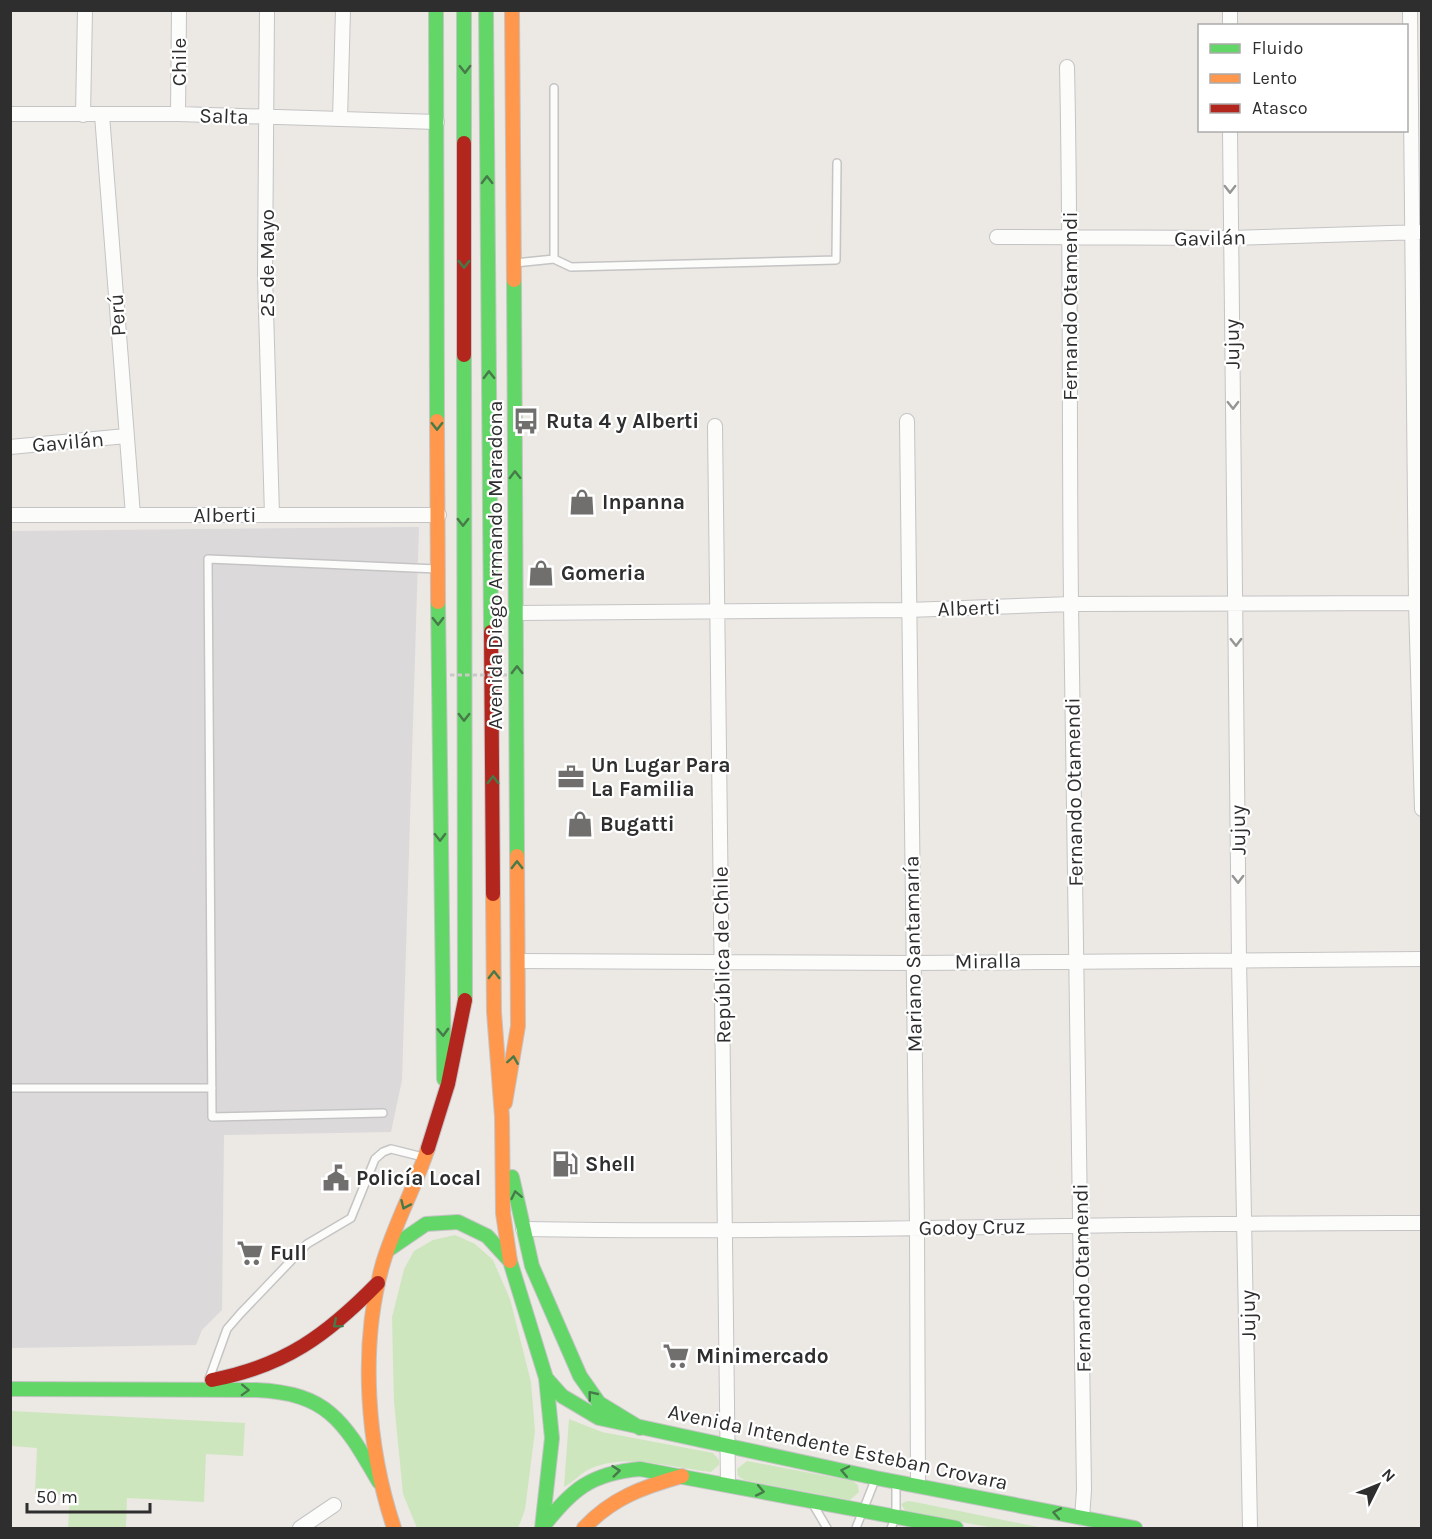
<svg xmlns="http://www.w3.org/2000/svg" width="1432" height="1539" font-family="Karla,sans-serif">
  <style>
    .industrial { fill: #dcd9db }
    .green { fill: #cee6be }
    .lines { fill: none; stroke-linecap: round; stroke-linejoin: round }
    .lane-casing { stroke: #c5c4c5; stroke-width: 10 }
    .street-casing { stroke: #c5c4c5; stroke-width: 16 }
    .fast-casing { stroke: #c5c4c5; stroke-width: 16 }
    .slow-casing { stroke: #c5c4c5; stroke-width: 16 }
    .jam-casing { stroke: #c5c4c5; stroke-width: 16 }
    .lane { stroke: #fcfcfb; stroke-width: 7 }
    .street { stroke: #fcfcfb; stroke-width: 14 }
    .fast { stroke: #63d668; stroke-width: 14 }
    .slow { stroke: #ff974d; stroke-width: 14 }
    .jam { stroke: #b3261e; stroke-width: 14 }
    .path-bridge { stroke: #c9c9c8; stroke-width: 3; stroke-dasharray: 4.5 3; stroke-linecap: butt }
    .oneway { stroke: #467a48 }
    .oneway2 { stroke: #959594 }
    .labels { text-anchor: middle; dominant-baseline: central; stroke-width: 4.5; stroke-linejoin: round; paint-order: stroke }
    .street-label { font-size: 21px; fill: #2e2e2e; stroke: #fff }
    .poi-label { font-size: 21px; font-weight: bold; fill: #2e2e2e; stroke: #fff; text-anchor: start }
  </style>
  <rect width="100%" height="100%" fill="#ece8e4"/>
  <path class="industrial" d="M419,527L402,1080L391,1132L224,1135L222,1310L202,1330L196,1345L11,1348L10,531Z"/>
  <path class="green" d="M455,1235L475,1244L493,1260L510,1299L531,1382L535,1431L525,1510L518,1528H417L403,1494L394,1402L392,1317L404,1269L414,1251L433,1240Z
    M11,1411L245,1423L243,1456L206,1454L204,1502L127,1498L126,1528H68L70,1495L35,1493L37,1448L11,1446Z
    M569,1419L602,1432L713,1453L719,1460V1465L711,1472C673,1468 621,1451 586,1471C578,1476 572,1483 564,1487Z
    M747,1461L853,1481L858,1485L859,1492L850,1500L744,1480L738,1476L737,1469Z
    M907,1501L915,1502L1043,1528H994L906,1512L901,1504Z"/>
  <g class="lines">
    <g class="lane-casing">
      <path id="lane" d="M554,88V259
        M515,263L554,259L571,267L836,260L837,163
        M10,1088H212
        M383,1113L212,1117L208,559L437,569
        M209,1379L227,1329L240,1314L307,1244L351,1218L375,1159L383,1152L391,1149L423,1157
        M814,1506L827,1528
        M856,1528L875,1480
        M891,1528L896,1517V1484"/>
    </g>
    <g class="street-casing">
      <path id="street" d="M267,10L265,276L272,515
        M1230,10V26
        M1410,10L1416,603L1422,809
        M1067,67C1071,246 1069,424 1071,603C1073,899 1082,1194 1084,1490L1082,1518
        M10,114H178L437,122
        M178,114L179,10
        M83,115L85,10
        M102,115L133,515
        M340,119L343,10
        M1230,130L1239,960L1250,1528
        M997,237L1230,238L1422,232
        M907,421L917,1228L918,1486
        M715,426L728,1485
        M10,447L126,436
        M10,515H439
        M517,613L908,610L1071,604L1422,603
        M518,961L913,963L1422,959
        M523,1229C822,1234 1122,1222 1422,1223
        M300,1528L334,1505"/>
    </g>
    <g class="fast-casing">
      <path id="fast" d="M436,10L437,421
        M464,10V143
        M486,10L491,632
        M514,280L517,856
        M464,355L465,1000
        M438,602L444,1079
        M512,1177L532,1266L580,1376L599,1403L640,1428
        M388,1250L426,1224L458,1222L487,1236L510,1261L546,1378L552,1438L542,1528
        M546,1378L562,1396L599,1418L876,1478L1135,1528
        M10,1389L256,1390C330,1393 345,1424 379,1482
        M542,1528C571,1490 591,1473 640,1469L956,1528"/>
    </g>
    <g class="slow-casing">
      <path id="slow" d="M512,10L514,280
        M437,421L438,602
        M493,894L494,1012L502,1117L503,1213L510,1261
        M505,1103L518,1026L517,856
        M394,1528C367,1447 359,1346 383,1263C395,1223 415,1187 428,1148
        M584,1528C612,1498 643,1487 682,1476"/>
    </g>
    <g class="jam-casing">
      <path id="jam" d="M464,143V355
        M491,632L493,894
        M428,1148L448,1084L465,1000
        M212,1380C285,1366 327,1335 378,1283"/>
    </g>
    <use href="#lane" class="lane"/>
    <use href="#street" class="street"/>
    <use href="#fast" class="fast"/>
    <use href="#slow" class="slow"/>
    <use href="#jam" class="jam"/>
    <path class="path-bridge" d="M450,675H507"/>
  </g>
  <defs><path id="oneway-chevron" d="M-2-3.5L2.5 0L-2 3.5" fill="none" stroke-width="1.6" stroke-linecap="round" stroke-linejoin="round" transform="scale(1.5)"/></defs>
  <g class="oneway">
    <use href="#oneway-chevron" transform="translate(465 69) rotate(89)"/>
    <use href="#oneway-chevron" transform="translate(487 180) rotate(-91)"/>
    <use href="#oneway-chevron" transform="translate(464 264) rotate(90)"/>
    <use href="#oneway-chevron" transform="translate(489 375) rotate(-91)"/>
    <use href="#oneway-chevron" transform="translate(437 426) rotate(90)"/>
    <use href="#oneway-chevron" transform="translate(515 475) rotate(-91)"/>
    <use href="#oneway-chevron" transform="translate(463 522) rotate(90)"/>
    <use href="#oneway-chevron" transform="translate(438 621) rotate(89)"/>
    <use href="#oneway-chevron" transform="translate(517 670) rotate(-90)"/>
    <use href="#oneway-chevron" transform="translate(464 717) rotate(90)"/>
    <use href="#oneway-chevron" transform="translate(493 780) rotate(-90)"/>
    <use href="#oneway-chevron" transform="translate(440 837) rotate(89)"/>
    <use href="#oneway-chevron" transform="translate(517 865) rotate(-90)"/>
    <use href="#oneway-chevron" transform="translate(494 975) rotate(-90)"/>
    <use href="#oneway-chevron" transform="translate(443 1032) rotate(88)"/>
    <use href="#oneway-chevron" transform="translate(513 1060) rotate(-81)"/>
    <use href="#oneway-chevron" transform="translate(516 1195) rotate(-102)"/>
    <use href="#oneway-chevron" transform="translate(405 1205) rotate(114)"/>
    <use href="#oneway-chevron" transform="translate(337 1324) rotate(140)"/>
    <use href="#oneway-chevron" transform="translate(245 1390) rotate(2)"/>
    <use href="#oneway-chevron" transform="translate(592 1395) rotate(-129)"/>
    <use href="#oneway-chevron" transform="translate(616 1471) rotate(-6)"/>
    <use href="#oneway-chevron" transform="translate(845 1471) rotate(-168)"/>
    <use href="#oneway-chevron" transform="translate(760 1491) rotate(11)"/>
    <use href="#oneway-chevron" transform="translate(1057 1513) rotate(-169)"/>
  </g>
  <g class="oneway2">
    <use href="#oneway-chevron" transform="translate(1230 189) rotate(90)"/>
    <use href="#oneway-chevron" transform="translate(1233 405) rotate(89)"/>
    <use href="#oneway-chevron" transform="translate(1236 642) rotate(89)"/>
    <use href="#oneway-chevron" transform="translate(1238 879) rotate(89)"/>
  </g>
  <defs>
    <g id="bus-bare" transform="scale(2.07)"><path d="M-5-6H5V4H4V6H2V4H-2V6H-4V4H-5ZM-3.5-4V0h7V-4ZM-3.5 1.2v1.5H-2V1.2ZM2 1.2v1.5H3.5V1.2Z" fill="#706f6e" stroke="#fff" stroke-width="2.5" paint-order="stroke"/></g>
    <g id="shop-bare" transform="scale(2.07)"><path d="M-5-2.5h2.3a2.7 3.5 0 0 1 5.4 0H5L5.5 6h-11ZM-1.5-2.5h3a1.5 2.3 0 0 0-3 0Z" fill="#706f6e" stroke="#fff" stroke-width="2.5" paint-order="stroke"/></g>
    <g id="office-bare" transform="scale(2.07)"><path d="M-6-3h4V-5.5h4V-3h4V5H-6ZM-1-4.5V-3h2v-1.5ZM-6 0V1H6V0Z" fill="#706f6e" stroke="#fff" stroke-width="2.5" paint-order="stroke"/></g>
    <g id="fuel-bare" transform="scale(2.07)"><path d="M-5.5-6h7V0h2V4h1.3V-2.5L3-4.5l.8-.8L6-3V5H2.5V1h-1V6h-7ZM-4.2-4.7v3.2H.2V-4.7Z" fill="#706f6e" stroke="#fff" stroke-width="2.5" paint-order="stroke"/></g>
    <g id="civic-bare" transform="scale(2.07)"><path d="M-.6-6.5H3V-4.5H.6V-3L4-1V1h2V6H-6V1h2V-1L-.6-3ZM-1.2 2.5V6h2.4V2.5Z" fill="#706f6e" stroke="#fff" stroke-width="2.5" paint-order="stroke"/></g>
    <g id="supermarket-bare" transform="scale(2.07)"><path d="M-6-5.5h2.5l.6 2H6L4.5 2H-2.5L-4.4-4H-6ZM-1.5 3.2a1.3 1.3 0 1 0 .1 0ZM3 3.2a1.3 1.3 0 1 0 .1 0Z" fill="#706f6e" stroke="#fff" stroke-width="2.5" paint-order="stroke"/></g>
  </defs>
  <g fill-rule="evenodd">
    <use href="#bus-bare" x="526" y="421"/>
    <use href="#shop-bare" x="582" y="502"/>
    <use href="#shop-bare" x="541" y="573"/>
    <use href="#office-bare" x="571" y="777"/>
    <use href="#shop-bare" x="580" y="824"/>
    <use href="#fuel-bare" x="565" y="1164"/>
    <use href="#civic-bare" x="336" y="1178"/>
    <use href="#supermarket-bare" x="250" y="1253"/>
    <use href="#supermarket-bare" x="676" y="1356"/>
  </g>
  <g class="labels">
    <g class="street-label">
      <text transform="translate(179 62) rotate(-90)">Chile</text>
      <text transform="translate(224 116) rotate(2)">Salta</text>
      <text transform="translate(1210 238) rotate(-1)">Gavilán</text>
      <text transform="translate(267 263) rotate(-90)">25 de Mayo</text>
      <text transform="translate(1070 306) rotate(-90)">Fernando Otamendi</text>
      <text transform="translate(117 315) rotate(-94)">Perú</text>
      <text transform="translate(1232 344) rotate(-91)">Jujuy</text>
      <text transform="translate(68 442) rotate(-5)">Gavilán</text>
      <text x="225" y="515">Alberti</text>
      <text transform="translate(495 565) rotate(-90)">Avenida Diego Armando Maradona</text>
      <text transform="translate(969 608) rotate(-2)">Alberti</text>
      <text transform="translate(1074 792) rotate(-91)">Fernando Otamendi</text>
      <text transform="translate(1238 830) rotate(-91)">Jujuy</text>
      <text transform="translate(913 954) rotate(-91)">Mariano Santamaría</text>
      <text transform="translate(722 955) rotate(-91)">República de Chile</text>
      <text transform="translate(988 961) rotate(-1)">Miralla</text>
      <text transform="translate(972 1227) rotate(-1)">Godoy Cruz</text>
      <text transform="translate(1082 1278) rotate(-91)">Fernando Otamendi</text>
      <text transform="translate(1248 1315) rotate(-91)">Jujuy</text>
      <text transform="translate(838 1447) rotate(12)">Avenida Intendente Esteban Crovara</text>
    </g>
    <g class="poi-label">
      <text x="546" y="421">Ruta 4 y Alberti</text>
      <text x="602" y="502">Inpanna</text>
      <text x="561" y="573">Gomeria</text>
      <text x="591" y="765">Un Lugar Para<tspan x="591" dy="24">La Familia</tspan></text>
      <text x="600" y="824">Bugatti</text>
      <text x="585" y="1164">Shell</text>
      <text x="356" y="1178">Policía Local</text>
      <text x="270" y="1253">Full</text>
      <text x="696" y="1356">Minimercado</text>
    </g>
  </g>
  <rect width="1432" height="1539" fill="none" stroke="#2e2e2e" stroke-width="24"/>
  <rect x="1198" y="24" width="210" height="108" fill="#ffffff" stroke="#ababab" stroke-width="1.5"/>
  <rect x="1210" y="44" width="30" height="9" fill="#63d668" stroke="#ababab" stroke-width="1.5"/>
  <text x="1252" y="54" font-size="18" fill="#2e2e2e">Fluido</text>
  <rect x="1210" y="74" width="30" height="9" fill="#ff974d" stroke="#ababab" stroke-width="1.5"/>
  <text x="1252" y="84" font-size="18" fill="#2e2e2e">Lento</text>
  <rect x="1210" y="104" width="30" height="9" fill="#b3261e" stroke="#ababab" stroke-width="1.5"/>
  <text x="1252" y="114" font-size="18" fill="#2e2e2e">Atasco</text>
  <g transform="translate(1378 1485) rotate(47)" stroke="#ffffff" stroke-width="4.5" paint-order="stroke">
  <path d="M0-4.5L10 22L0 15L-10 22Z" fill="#2e2e2e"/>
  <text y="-9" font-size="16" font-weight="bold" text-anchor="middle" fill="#2e2e2e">N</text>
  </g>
  <path d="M27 1503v9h123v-9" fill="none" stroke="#2e2e2e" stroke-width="3"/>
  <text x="36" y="1503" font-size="18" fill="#2e2e2e" stroke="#ffffff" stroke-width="4.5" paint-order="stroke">50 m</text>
</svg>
